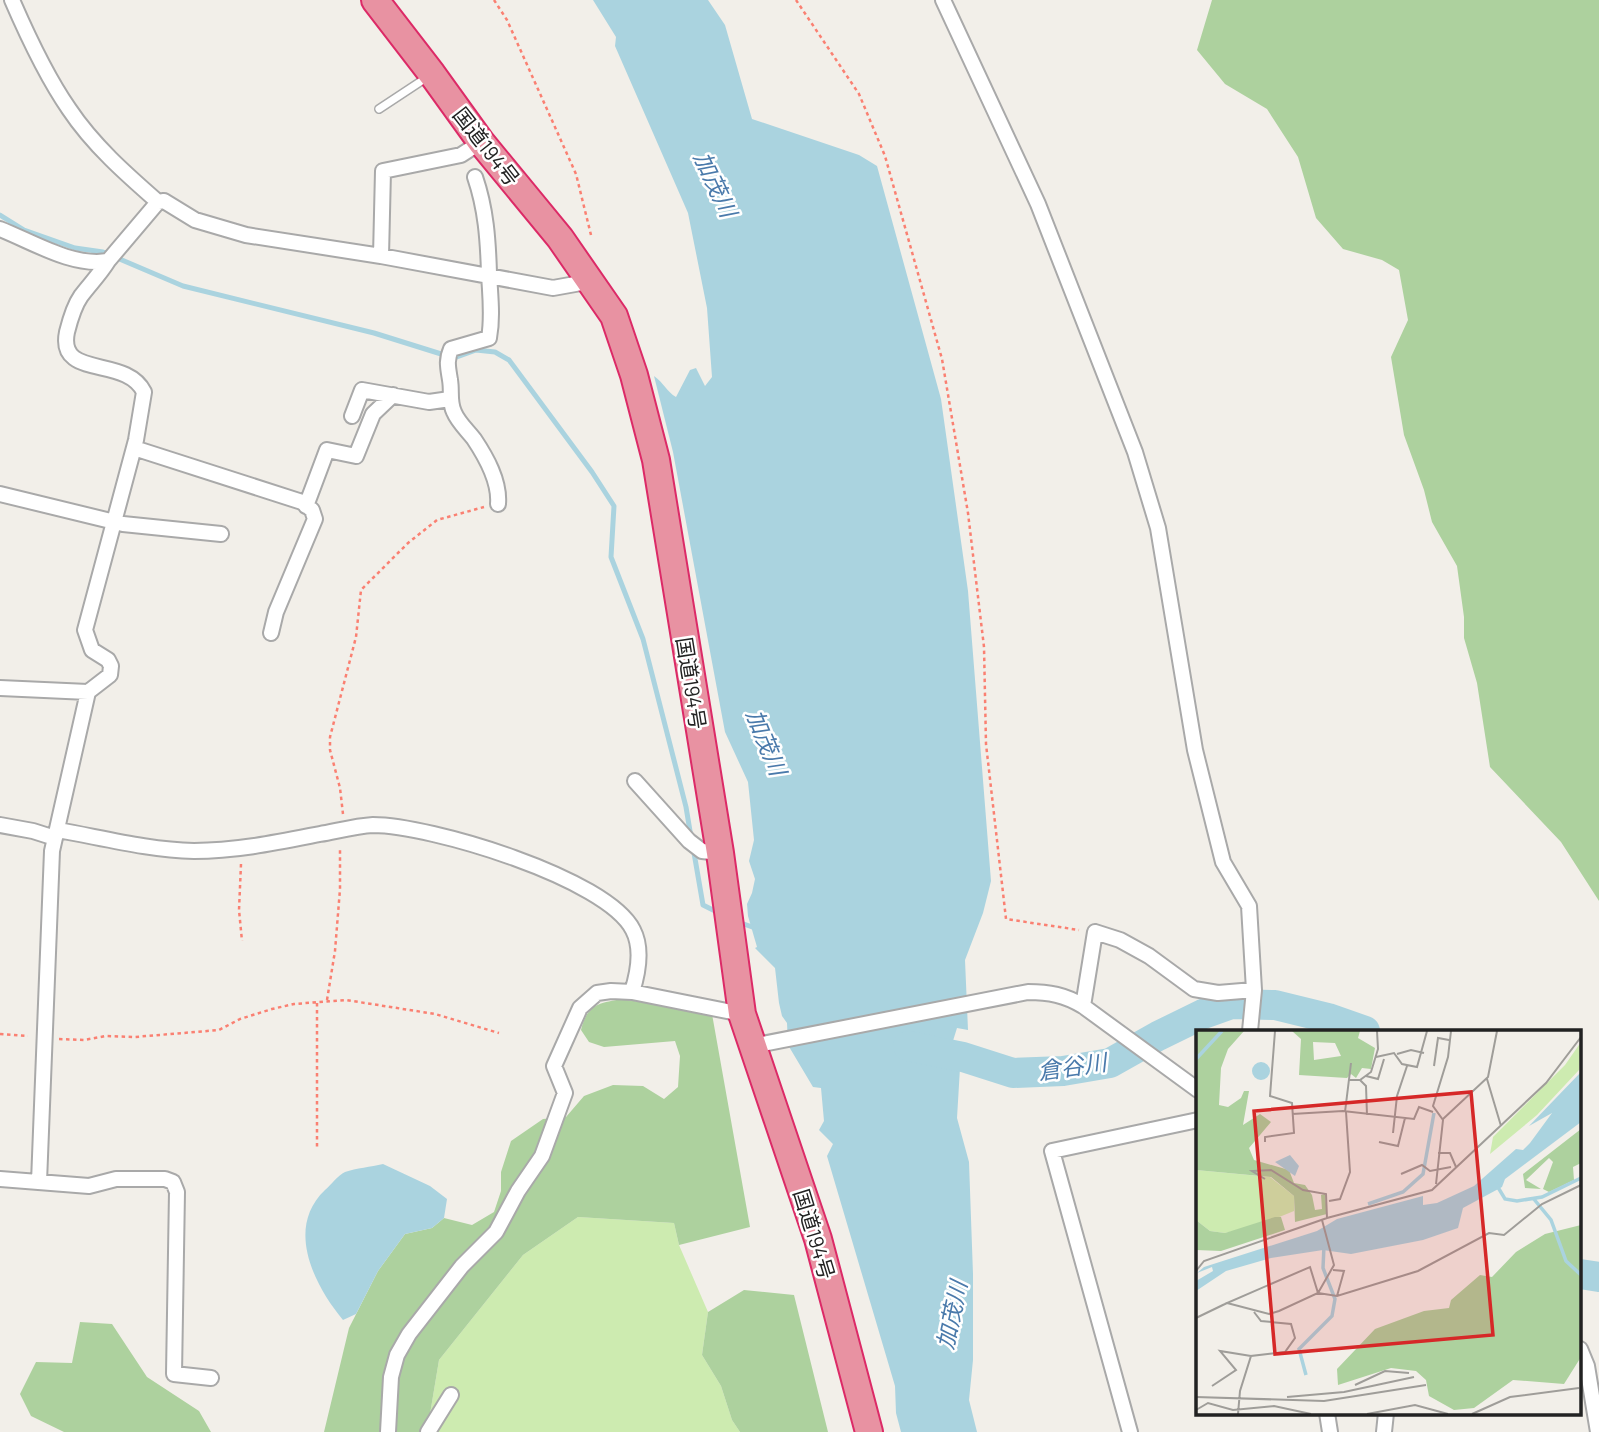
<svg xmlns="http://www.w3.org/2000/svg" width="1599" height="1432" font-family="Barlow,'Noto Sans JP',sans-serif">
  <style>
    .grass { fill: #cdebb0 }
    .forest { fill: #add19e }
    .water { fill: #aad3df }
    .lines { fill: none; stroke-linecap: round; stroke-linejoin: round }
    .stream { stroke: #aad3df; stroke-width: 5 }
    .river { stroke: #aad3df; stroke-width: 30 }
    .lane-casing { stroke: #a9a9a9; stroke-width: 10 }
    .street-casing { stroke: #a9a9a9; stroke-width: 18 }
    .highway-casing { stroke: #dc2a67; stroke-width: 30 }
    .path { stroke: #fa8072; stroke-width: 2.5; stroke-dasharray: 3.5 3.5; stroke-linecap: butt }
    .lane { stroke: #fff; stroke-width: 7 }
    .street { stroke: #fff; stroke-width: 14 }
    .highway { stroke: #e892a2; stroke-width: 26 }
    .labels { text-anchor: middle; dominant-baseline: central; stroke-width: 5; stroke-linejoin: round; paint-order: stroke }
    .street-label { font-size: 21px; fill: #222; stroke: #fff }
    .water-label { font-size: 23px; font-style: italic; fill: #4a7aab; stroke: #fff }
    .inset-river { fill: none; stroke: #aad3df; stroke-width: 3.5 }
    .inset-road { fill: none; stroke: #9f9d99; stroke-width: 2 }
    .view { fill: #d62828; fill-opacity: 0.15; stroke: #d62828; stroke-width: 3.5 }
    .inset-edge { fill: none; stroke: #222; stroke-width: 3.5 }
  </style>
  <rect width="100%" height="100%" fill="#f2efe9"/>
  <path class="grass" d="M578,1217L674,1223L679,1245L708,1312L702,1355L721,1386L732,1420L740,1432H427L439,1360L523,1255Z"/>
  <path class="forest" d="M1212,0H1599V901L1561,842L1490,767L1477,683L1464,638V617L1457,566L1432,522L1424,490L1404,435L1391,357L1408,320L1399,270L1382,260L1343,249L1316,218L1298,157L1267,109L1225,84L1197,50Z
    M622,999L712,1014L750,1227L679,1245L674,1223L578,1217L523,1255L439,1360L427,1432H324L349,1328L378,1271L405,1234L432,1228L444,1218L472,1225L494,1212L501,1191V1172L511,1141L543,1119L566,1117L584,1096L613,1085L643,1086L664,1099L678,1087L680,1056L675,1041L604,1047L589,1042L581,1030C587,1005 598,1003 622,999Z
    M744,1290L794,1295L828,1432H740L732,1420L721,1386L702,1355L708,1312Z
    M80,1322L112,1324L147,1377L199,1411L211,1432H64L31,1416L20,1394L36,1362L72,1363Z"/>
  <path class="water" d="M593,0H708L725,25L752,119L859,155L877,166L941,399L968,591L991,881L983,913L965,960L968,1030L957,1028L947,1060L960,1068L957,1118L969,1162L973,1274V1360L969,1400L977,1432H901L896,1413L895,1386L827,1156L833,1144L819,1130L824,1121L821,1088L813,1087L788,1045L787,1023L782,1016L779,1003L775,968L755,948L757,947L748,916L747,904L752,893L755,879L749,861L754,840L748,782L725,732L673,452L654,376C664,383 667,392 676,397L690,370L696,368L705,386L712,377L707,308L688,213L615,46L616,37Z
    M383,1164L430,1186L447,1199L444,1218L432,1228L405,1234L378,1271L356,1314L343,1320C314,1285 285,1228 325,1190C331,1185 338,1175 345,1172C356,1168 371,1167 383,1164Z"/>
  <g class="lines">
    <path class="stream" d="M0,215L24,230L75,248L103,252L183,286L374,333L454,358L476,350L495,352L509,360L592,472L614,506L611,557L643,639L686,807L691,837
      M693,847L703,905L719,913
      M738,922L758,929"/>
    <path class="river" d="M908,1046L963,1057L1013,1073L1063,1071L1110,1063L1158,1036L1203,1014L1231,1004L1275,1005L1328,1018L1365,1031
      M1580,1274L1599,1277"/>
    <g class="lane-casing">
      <path id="lane" d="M379,109L429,76"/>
    </g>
    <g class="street-casing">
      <path id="street" d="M12,0C28,37 46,76 69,109C93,145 126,174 158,202
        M943,0L1038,204L1135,452L1158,528L1195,750L1223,862L1249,906L1254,990L1250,1031
        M475,177C486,209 488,240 489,273C490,295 493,316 489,338L451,349C446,361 448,367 450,380C452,391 449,402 454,412C458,422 467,430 474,439C486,457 500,481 498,504
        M0,229C33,242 72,267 108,261L158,202L164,201L195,220L246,235L381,256L553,288L592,281
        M381,256L383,171L461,155L481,142
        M352,416L362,390L429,402L450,399
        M134,448L302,502L312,510L315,519L276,612L271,633
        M0,494L123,524L221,534
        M306,506L327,450L356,456L373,414L393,395
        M0,688L88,692
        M635,781L689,841L702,851L720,853
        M0,825L33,831L55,838
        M58,830C103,838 149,850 194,851C237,851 279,842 320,834C337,831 356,826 373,825C429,825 607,878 633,930C643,949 638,973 632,992
        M1083,1006L1095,932L1120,940L1149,956L1194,989L1218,993L1254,990
        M752,1046L1028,992C1049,992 1065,995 1083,1006L1198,1090
        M0,1179L89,1186L116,1179H165L173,1182L177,1192L174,1374L211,1378
        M39,1182L52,851L88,692L110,675L111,666L108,660L92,650L85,630L136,440L144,392C126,355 57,380 67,332C70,320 74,306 81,296C90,284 100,274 108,261
        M1580,1349L1587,1366L1598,1432
        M1327,1413L1330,1432
        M388,1432L391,1377L397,1355L409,1334L462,1266L496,1232L518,1191L542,1156L565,1093L554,1066L580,1008L597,993L611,991L632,992L742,1014
        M428,1432L451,1395
        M1130,1432L1052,1151L1198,1120
        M1384,1432L1386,1413"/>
    </g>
    <g class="highway-casing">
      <path id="highway" d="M375,0L432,74L481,142L560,238L614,316L634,375L656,460L720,853L742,1014L818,1239L869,1432"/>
    </g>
    <path class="path" d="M494,0L507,20L576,174L591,235
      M796,0L859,94L885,156L942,359L968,513L984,647L986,744L1006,919L1079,930
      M343,814L340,788L330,750V737L356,637L361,590L408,543L437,520L484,507
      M241,864L239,910L242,941
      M327,1000L335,951L340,889V847
      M317,1003V1147
      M0,1034L28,1036
      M59,1039L84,1040L106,1036L135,1037L219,1030L240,1019L272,1009L294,1004L346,1000L435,1014L499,1033"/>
    <use href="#lane" class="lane"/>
    <use href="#street" class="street"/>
    <use href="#highway" class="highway"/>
  </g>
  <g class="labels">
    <g class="street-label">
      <text transform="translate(487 146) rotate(52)">国道194号</text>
      <text transform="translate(692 683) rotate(81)">国道194号</text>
      <text transform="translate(815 1234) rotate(73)">国道194号</text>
    </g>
    <g class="water-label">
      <text transform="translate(716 184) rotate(65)">加茂川</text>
      <text transform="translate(767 742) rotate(68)">加茂川</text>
      <text transform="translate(1072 1066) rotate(-8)">倉谷川</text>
      <text transform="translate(951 1315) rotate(-78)">加茂川</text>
    </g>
  </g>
  <g transform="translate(1196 1030)">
    <rect width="385" height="385" fill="#f2efe9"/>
    <path d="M385,12L383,40L341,85L294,124L297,107L369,35ZM0,140L74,147L98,166V181L61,196L29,203L14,201L0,190Z" fill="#cdebb0"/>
    <path d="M0,1H48L32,19L25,38L23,75L32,77L45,68L48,61H53L47,95L64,84L75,92L53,118L58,130L93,140L98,153L109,155L116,165L119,180L126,179L125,165L129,164L131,184L99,192L98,166L75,147L0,140ZM96,1H164L162,8L179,18L175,39L166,38L160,48L155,44L151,48L103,45L105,9ZM117,12L139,13L145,26L118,30ZM385,99V133L377,137L378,150L353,162L347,159L357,132L353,128L330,150L345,159L329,158L327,144ZM79,187H85L89,200L25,221L0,220V190L14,201L29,203ZM385,195V327L368,354L317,350L278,378L258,380L233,366L230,350L220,341L195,338L142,355L141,339L179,299L228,281L253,278L255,270L284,245L296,247L320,222L349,204Z" fill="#add19e" fill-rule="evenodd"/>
    <path d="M56 41a9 9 0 1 1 18 0a9 9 0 1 1-18 0ZM385,42V92L309,149L306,157L267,178L262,198L227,210L155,224L127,220L75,228L30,241L0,261V251L17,241L16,237L1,243L8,237L121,201L141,189L227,166V175L241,173L278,156L320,119L327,120L334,113L356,83L333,96ZM94,125L103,136L99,146L79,132Z" fill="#aad3df"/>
    <path class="inset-river" d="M0,29L26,1M300,154L309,169L321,171L346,167L385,148M337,168L355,190L370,231L385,245M172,174L207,162L227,144L238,83M110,345L103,319L136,286L139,269L127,238L128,216"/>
    <path class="inset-road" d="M201,24L215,20L228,23M180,27L198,23L206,34L221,37L231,1M238,36L242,8L253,10M170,46L182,49L188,29M291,49L305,96M153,50H164L175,42L182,19L181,1M164,50L170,56L171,85M149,82L155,33M96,84L147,81L218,89L223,77L237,82M247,89L292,47L301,1M197,103L201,66L211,36M69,112V107L98,103L96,73L74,66L79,1M183,112L202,116L209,88M242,123H254L260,137M205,144L226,135L234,141L255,137M69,149L56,141L75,140L107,160L130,164L131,188M240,154L247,90L237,76L252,27L255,1M133,171L144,169L154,142L150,82M126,190L138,235L122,263L141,266L222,241L293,203L308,205L346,174L385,155M114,237L122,263L83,281L73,284L31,273ZM137,240L148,241L141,266M0,241L8,231L131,188L236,160L350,53L385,7M0,288L31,273M159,355L189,341L213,343M16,356L40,340L24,321L55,326M0,367L128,371L230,355M91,367L148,362L218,347M0,380L12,373L37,380L78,376L115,384M42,384L44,361L55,326L89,322L99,308L95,294L65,291L58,282M171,384L219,375L252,384M276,384L314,367L383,358"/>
    <path class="view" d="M275,62L297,305L79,324L58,81Z"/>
    <rect width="385" height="385" class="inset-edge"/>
  </g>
</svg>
